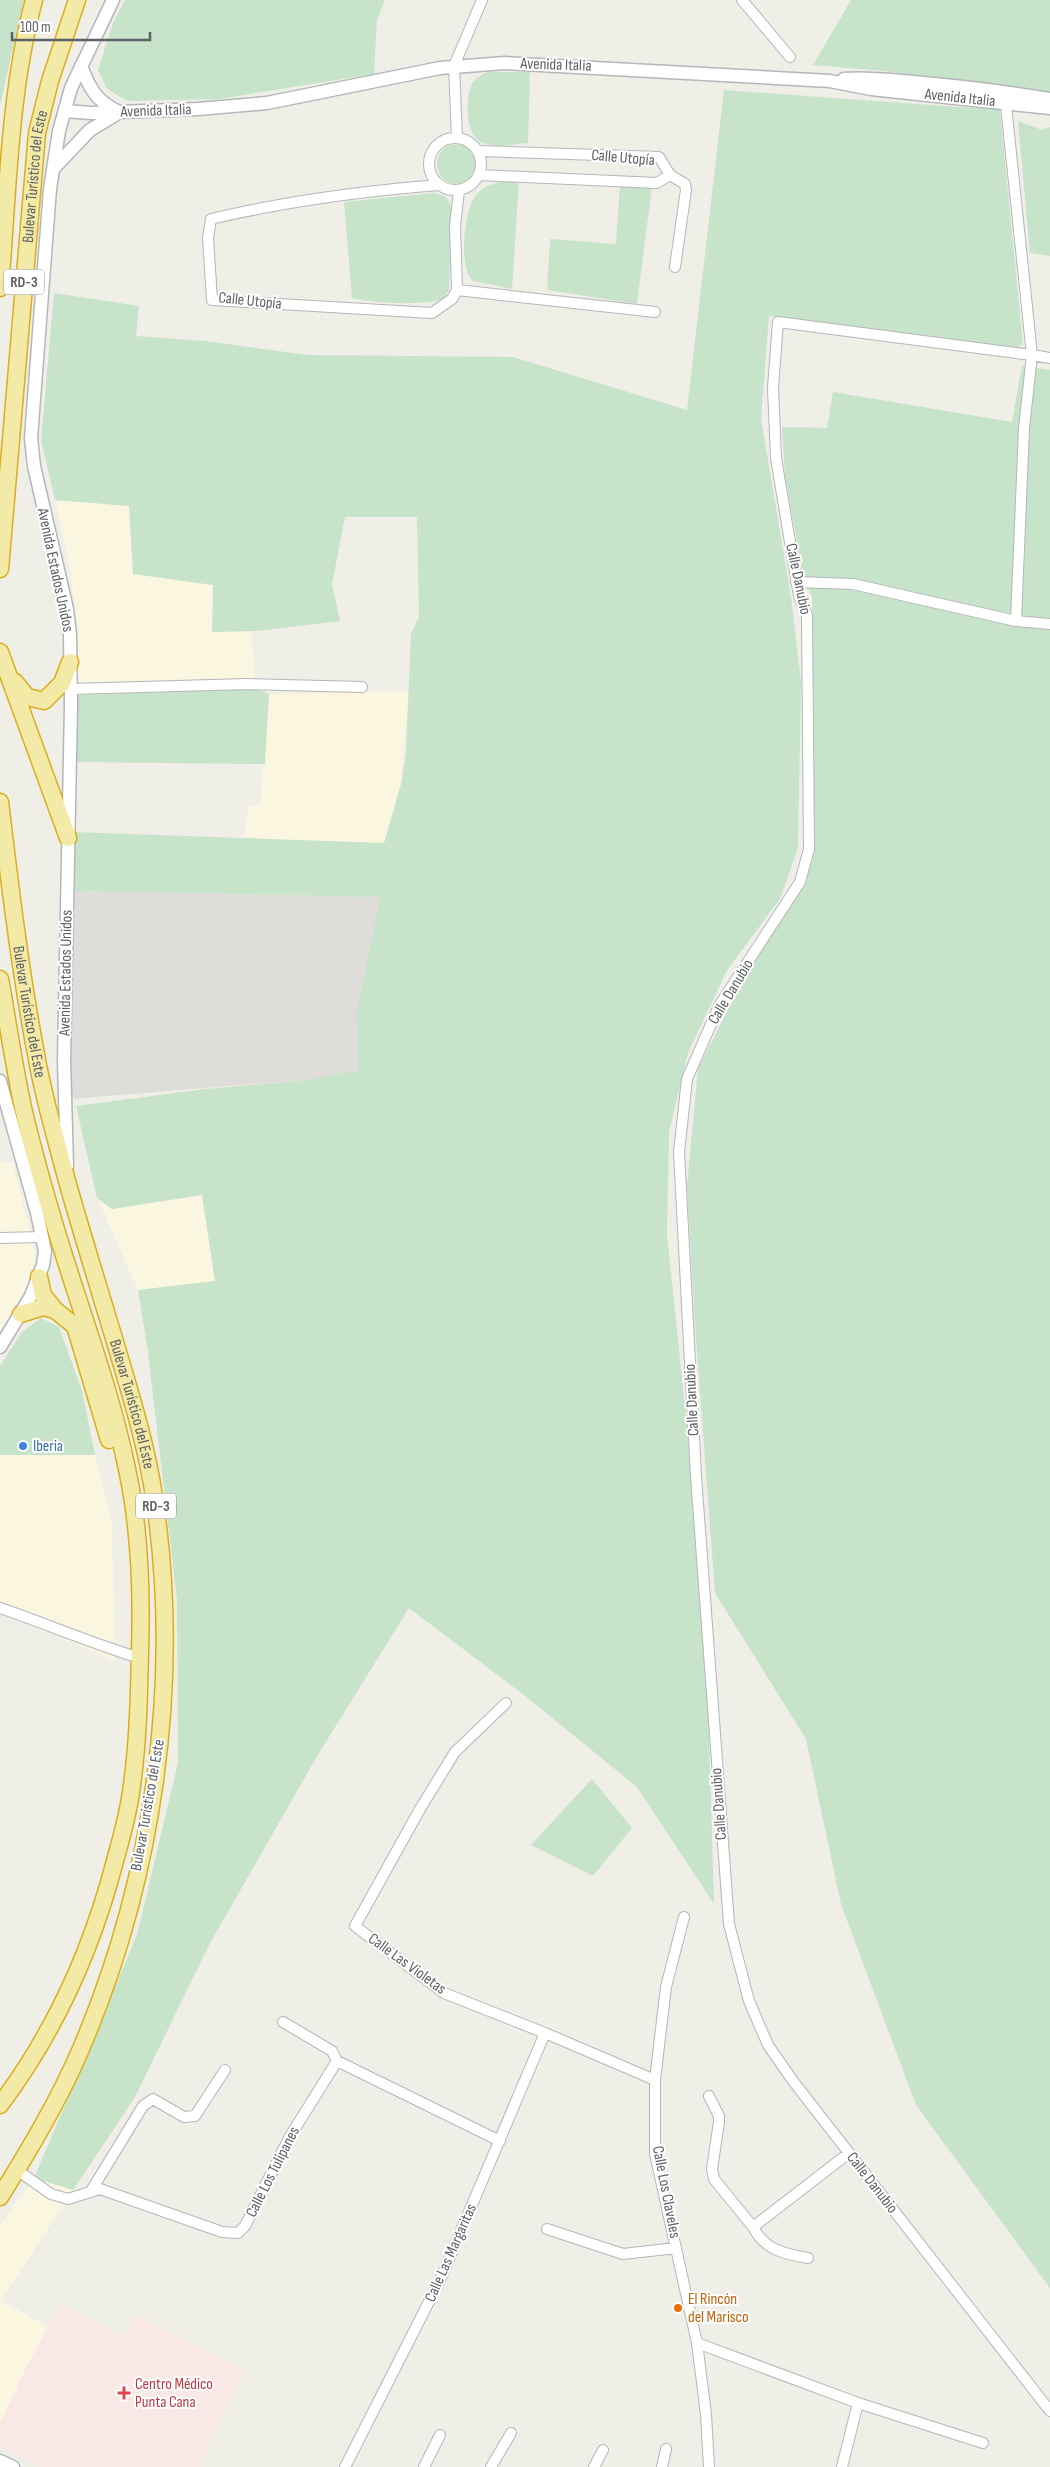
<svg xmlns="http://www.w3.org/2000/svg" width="1050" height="2467" font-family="'Sofia Sans Condensed',sans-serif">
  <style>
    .commercial { fill: #faf6e0 }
    .industrial { fill: #deddd9 }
    .medical { fill: #f9e9e6 }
    .green { fill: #c7e3c9 }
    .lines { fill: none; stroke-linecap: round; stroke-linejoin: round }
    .minor-casing { stroke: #b4b6ba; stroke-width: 12 }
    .tertiary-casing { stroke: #b4b6ba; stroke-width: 15 }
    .trunk-casing { stroke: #dbae1b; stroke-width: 19 }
    .minor { stroke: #fff; stroke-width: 10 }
    .tertiary { stroke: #fff; stroke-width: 12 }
    .trunk { stroke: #f4eaa8; stroke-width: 16 }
    .shop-dot { fill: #3f7fe0; stroke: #fff; stroke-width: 2 }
    .food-dot { fill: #e8710a; stroke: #fff; stroke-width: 2 }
    .health-dot { fill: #e0444e; stroke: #fff; stroke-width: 2 }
    .labels { text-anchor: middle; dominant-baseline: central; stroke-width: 4; stroke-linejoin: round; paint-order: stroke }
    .shield { fill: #fff; stroke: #8e9093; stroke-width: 1 }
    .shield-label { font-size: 15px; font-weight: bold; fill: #5e6165 }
    .street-label { font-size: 16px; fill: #5e6165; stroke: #fff }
    .shop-label { font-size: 16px; fill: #366cbe; stroke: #fff; text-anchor: start }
    .food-label { font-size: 16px; fill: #c56008; stroke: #fff; text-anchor: start }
    .health-label { font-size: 16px; fill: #be3a42; stroke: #fff; text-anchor: start }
  </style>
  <rect width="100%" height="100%" fill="#efeee7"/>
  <path class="commercial" d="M55,500L129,506L133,574L213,585L212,631L251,630L256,689L77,695L78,630L69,563Z
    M409,691L401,784L385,843L287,841L244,837L248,807L260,805L269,694Z
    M0,1162L13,1163L36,1256L25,1290L0,1331Z
    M202,1195L215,1281L138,1290L97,1198L112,1209Z
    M0,1455H95L112,1523L115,1661L0,1611Z
    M34,2178L73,2190L1,2301L48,2326L0,2424V2226Z"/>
  <path class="industrial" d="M75,891L380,897L356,1015L358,1070L306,1080L70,1099Z"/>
  <path class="medical" d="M60,2304L125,2337L135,2313L245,2369L198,2467H41L0,2447V2424L21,2378Z"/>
  <path class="green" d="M0,0H24L0,105Z
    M125,0H385L377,20L374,74L219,99L127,101L107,89L98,70L113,23Z
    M851,0H1050V93L885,71L813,65Z
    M487,72H530L528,143C515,144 494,149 481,142C465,134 465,99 472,84C475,78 482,75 487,72Z
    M724,90L1000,110L1023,345L1013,348L769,316L761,419L791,597L801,682L798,848L780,899L727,970L688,1053L669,1132L667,1235L705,1598L714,1904L637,1787L524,1695L409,1608L319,1753L210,1943L135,2097L73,2190L34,2178L137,1935L178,1763L177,1600L148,1352L138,1290L215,1281L202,1195L112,1209L97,1198L76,1106L206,1089L306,1080L358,1070L356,1015L380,897L75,891L73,832L384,843L401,784L406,753L411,634L419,617L417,517H345L332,584L340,621L257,631L212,632L213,585L133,574L129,506L55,500L41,440L54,293L139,306L136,336L205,341L308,355L513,357L687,410Z
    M1018,121L1042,130L1050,127V256L1030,253Z
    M437 164a20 20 0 1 1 40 0a20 20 0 1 1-40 0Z
    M519,180L512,289L473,281C458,269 464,210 476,195C486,182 505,182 519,180Z
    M620,185L652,186L637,304L547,290L550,239L616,244Z
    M433,193C445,195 450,198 451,210L449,291L442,300C414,305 380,304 352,298L344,202Z
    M1022,366L1050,370V2288L916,2105L841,1904L806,1739L715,1593L695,1325L687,1185L698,1069L729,1007L813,861L812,596L804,580L785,476L782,427L827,428L833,392L1012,422Z
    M256,689L269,694L265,764L76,762L77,695Z
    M41,1318L59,1327L82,1391L95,1455H0V1366L22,1332Z
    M592,1779L632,1828L593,1876L531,1845Z"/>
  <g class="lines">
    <g class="minor-casing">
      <path id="minor" d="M742,0L790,57
        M1005,96L1032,355L778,322L773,388L776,458L799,596L807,615L809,849L800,882L719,1006L687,1079L679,1152L696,1476L729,1924L749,2001L768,2045L793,2081L1050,2411
        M429 164a26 26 0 1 1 52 0a26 26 0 1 1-52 0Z
        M457,138L454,66L482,0
        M478,151L659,157L670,175L685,184L686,190L675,267
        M479,175L657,183L670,175
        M439,185C362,191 287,201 211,219L208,238L212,300L432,313L452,299L457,290L455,226L459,190
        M457,290L655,312
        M796,582L853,584L1016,621L1050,624
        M1016,621L1024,428L1032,355L1050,358
        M70,689L248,684L362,687
        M0,1238L42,1237
        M0,1608C47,1624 93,1644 140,1658
        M506,1703L455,1752L420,1809L355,1926L444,1993L545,2033L655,2080
        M684,1917L666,1987L655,2080V2154L697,2343L706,2414L709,2467
        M283,2022L332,2051L337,2061
        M709,2096L719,2116V2122L712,2169L714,2179L753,2227
        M17,2170L51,2194L68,2199L100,2189L222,2232L238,2233L245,2226L289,2138L337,2061L500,2141
        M91,2191L143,2106L153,2099L184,2117L195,2116L225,2070
        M547,2229L623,2254L676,2248
        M808,2258C784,2254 765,2250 753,2227L849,2153
        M697,2343L858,2403L983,2443
        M345,2467L441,2278L545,2033
        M424,2467L440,2435
        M491,2467L511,2433
        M594,2467L603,2450
        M662,2467L666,2449
        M842,2467L858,2403"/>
    </g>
    <g class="tertiary-casing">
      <path id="tertiary" d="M81,66C89,87 96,101 117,111
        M844,79C871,77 898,81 924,83C967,87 1008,92 1050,99
        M65,111L91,113L198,109L267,103L440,68L505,63L830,81L871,89L1050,108
        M54,168L90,130L115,115
        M0,1081L37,1213L45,1251L43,1265L31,1296L0,1347
        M67,1166L64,1060L71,705L70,635L67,609L34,466L31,438L50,189L59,131L71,88L113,0
        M0,2461L13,2467"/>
    </g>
    <g class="trunk-casing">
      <g id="trunk">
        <path d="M0,288C8,192 9,93 34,0"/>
        <path id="s1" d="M0,569L37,133L50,81L77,0"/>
        <path d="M0,652L68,838"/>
        <path d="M15,682L27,697L44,701L62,683L70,662"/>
        <path id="s2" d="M0,802C10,886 20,970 36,1054C43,1096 56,1139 67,1181C84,1241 103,1301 121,1362C134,1406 147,1450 154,1496C182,1681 154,1879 80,2051C58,2102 29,2150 0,2197"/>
        <path d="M0,979C8,1023 14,1068 24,1112C33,1150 44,1189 55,1226C79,1307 110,1386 127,1469C140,1529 142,1590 140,1651C139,1699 138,1745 131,1792C128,1815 121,1839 115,1861C92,1949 55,2032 0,2105"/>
        <path d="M39,1277L43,1295L55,1310"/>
        <path d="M21,1314L43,1307L55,1310L75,1326L109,1440"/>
      </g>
    </g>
    <use href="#minor" class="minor"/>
    <use href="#tertiary" class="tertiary"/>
    <use href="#trunk" class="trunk"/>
  </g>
  <circle class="shop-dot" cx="23" cy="1446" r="5"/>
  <circle class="food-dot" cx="678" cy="2308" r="5"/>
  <path class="health-dot" d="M121.5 2385.5h5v5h5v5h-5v5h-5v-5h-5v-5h5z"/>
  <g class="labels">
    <g class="shield">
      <rect x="4" y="269.5" width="40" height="25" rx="4"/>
      <rect x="136" y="1493.5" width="40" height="25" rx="4"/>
    </g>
    <g class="shield-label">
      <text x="24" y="282">RD-3</text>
      <text x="156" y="1506">RD-3</text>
    </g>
    <g class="street-label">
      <text transform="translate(556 65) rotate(2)">Avenida Italia</text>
      <text transform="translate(960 98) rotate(6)">Avenida Italia</text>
      <text transform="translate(156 111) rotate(-2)">Avenida Italia</text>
      <text transform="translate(623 158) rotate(5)">Calle Utopía</text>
      <text stroke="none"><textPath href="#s1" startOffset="394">Bulevar Turístico del Este</textPath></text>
      <text transform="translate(250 301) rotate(6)">Calle Utopía</text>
      <text transform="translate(55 570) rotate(78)">Avenida Estados Unidos</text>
      <text transform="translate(798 579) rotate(78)">Calle Danubio</text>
      <text transform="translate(66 973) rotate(-89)">Avenida Estados Unidos</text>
      <text transform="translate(731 992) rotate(-59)">Calle Danubio</text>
      <text stroke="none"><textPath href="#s2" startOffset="212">Bulevar Turístico del Este</textPath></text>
      <text transform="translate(692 1400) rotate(-93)">Calle Danubio</text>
      <text stroke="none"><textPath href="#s2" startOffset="618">Bulevar Turístico del Este</textPath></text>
      <text transform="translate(719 1804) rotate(-94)">Calle Danubio</text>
      <text transform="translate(148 1805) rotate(-80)">Bulevar Turístico del Este</text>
      <text transform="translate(407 1964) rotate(36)">Calle Las Violetas</text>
      <text transform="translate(273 2172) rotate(-63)">Calle Los Tulipanes</text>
      <text transform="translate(872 2183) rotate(52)">Calle Danubio</text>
      <text transform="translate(666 2192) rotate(79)">Calle Los Claveles</text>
      <text transform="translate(451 2253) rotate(-66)">Calle Las Margaritas</text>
    </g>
    <g class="shop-label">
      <text x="33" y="1446">Iberia</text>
    </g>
    <g class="food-label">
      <text x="688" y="2299">El Rincón<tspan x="688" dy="18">del Marisco</tspan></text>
    </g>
    <g class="health-label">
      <text x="135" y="2384">Centro Médico<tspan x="135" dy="18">Punta Cana</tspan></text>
    </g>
  </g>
  <path d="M12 32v8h138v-8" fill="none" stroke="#5e6165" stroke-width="2.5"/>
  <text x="20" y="32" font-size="15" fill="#5e6165" stroke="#ffffff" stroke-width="4" paint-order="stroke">100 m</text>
</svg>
